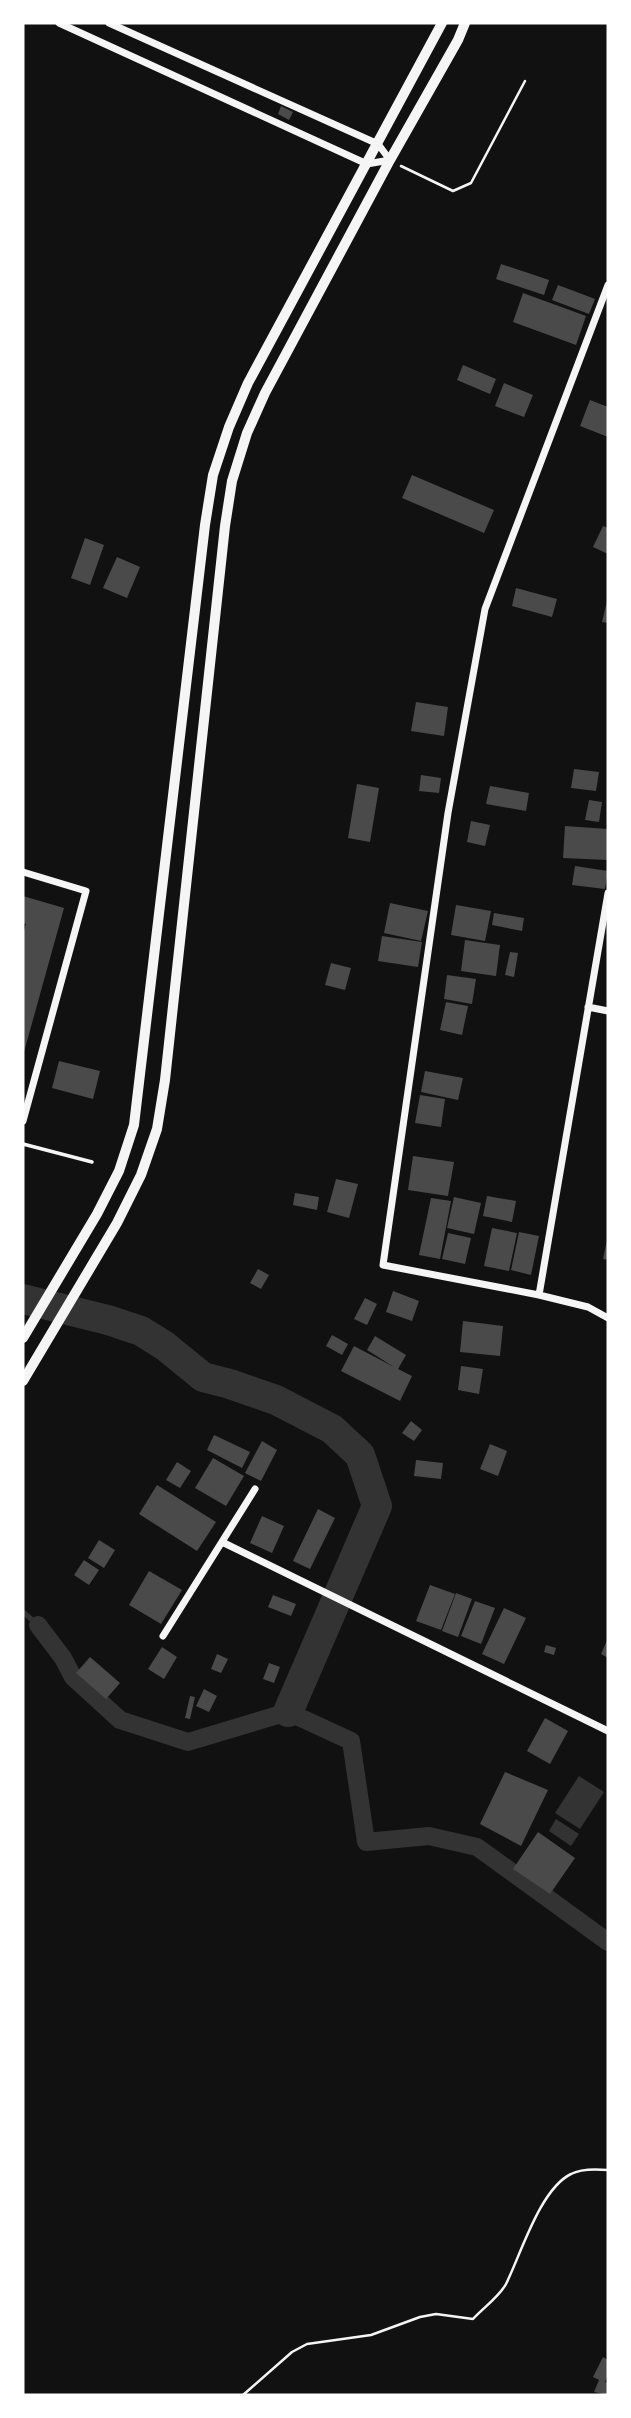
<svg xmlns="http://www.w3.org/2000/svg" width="631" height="2418" font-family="Inter,sans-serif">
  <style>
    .water { fill: #333 }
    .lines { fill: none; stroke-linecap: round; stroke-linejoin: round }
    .stream { stroke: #333; stroke-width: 5 }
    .canal { stroke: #333; stroke-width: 18 }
    .river { stroke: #333; stroke-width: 30 }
    .building { fill: #4a4a4a }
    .path { stroke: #f5f5f5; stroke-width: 2.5 }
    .service { stroke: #f5f5f5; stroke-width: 3.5 }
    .minor { stroke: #f5f5f5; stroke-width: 7 }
    .secondary { stroke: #f5f5f5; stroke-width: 10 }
  </style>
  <rect width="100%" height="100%" fill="#111"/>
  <path class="water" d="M579,1776L604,1792L580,1829L555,1813Z
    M556,1819L579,1834L571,1846L549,1831Z"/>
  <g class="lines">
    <path class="stream" d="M23,1612L38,1625"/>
    <path class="canal" d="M38,1625L63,1658L73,1677L120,1720L188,1742L288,1712L351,1741L366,1842L429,1836L477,1847L608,1942"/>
    <path class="river" d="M23,1299L108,1320L141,1331L165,1346L203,1377L230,1384L276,1400L332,1429L360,1455L377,1506L288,1712"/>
  </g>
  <path class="building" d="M281,106L293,112L289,120L278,114Z
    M501,264L549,280L544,295L496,279Z
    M558,285L595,299L589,314L552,300Z
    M523,293L586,316L576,345L513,322Z
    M463,365L496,379L490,394L457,380Z
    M504,383L533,395L524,417L495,406Z
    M590,400L608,407V437L580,426Z
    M412,475L494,510L484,533L402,498Z
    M603,526L608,528V554L593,547Z
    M85,538L104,545L90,585L71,578Z
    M117,557L140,567L127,598L103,588Z
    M516,588L557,599L552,617L512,606Z
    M607,601H608V623L602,622Z
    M416,702L448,707L444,736L411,731Z
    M574,769L599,772L596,791L571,788Z
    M421,775L441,778L439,793L419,791Z
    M357,784L379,788L370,842L348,838Z
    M490,786L529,793L526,811L486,804Z
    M589,800L602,802L599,822L585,820Z
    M471,821L490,825L485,846L467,842Z
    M565,826L608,829L607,860L563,858Z
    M575,866L608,871L605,889L572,885Z
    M23,896L64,908L24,1052L23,934L26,924L23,923Z
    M390,903L428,911L421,941L384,933Z
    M456,905L491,911L485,941L451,935Z
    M494,913L524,918L522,931L492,925Z
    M382,936L422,942L418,967L378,961Z
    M465,940L500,945L496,976L461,971Z
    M510,952L518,953L514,977L505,975Z
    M331,963L351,968L345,990L325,985Z
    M447,975L476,979L472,1004L444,999Z
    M446,1002L468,1006L462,1035L440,1030Z
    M59,1061L100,1071L93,1099L52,1088Z
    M425,1071L463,1078L458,1100L421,1092Z
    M420,1095L445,1099L441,1127L415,1123Z
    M413,1156L454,1162L448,1196L408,1190Z
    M336,1179L358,1184L349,1218L327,1212Z
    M295,1193L319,1197L317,1210L293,1205Z
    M487,1196L516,1201L512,1222L483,1216Z
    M454,1197L481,1203L474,1234L447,1228Z
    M431,1198L451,1201L440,1259L419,1255Z
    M492,1228L517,1233L509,1271L484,1266Z
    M519,1232L539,1236L531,1275L511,1270Z
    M448,1233L471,1238L465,1264L442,1259Z
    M607,1240H608V1260L603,1259Z
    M258,1269L269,1275L261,1289L250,1283Z
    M393,1291L419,1301L412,1321L386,1312Z
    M365,1298L377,1304L367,1325L354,1319Z
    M463,1321L503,1326L500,1356L460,1352Z
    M332,1335L348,1344L342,1355L326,1346Z
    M375,1336L406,1355L398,1369L412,1376L400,1401L341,1371L354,1346L394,1367L367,1350Z
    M461,1366L483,1369L479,1394L458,1390Z
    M411,1421L422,1430L414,1441L402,1433Z
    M214,1435L250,1452L242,1468L207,1450Z
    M262,1441L277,1450L261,1481L245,1473Z
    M490,1444L507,1451L498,1476L480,1469Z
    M213,1458L244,1476L226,1506L195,1488Z
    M416,1460L443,1463L441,1479L414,1476Z
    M177,1462L191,1471L180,1488L166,1480Z
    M157,1485L216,1522L197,1551L139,1514Z
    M318,1509L335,1518L310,1569L293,1561Z
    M262,1516L284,1526L272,1553L250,1543Z
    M99,1540L115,1550L104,1568L88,1558Z
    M84,1560L99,1570L89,1585L74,1575Z
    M149,1571L182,1590L161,1624L129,1605Z
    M430,1585L455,1594L441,1630L416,1621Z
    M456,1593L472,1599L458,1637L442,1631Z
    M273,1595L296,1604L291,1616L268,1607Z
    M475,1601L495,1608L481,1644L461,1636Z
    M504,1608L526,1618L504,1664L482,1654Z
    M608,1638V1658L601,1654Z
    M546,1645L556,1648L554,1655L544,1652Z
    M162,1647L177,1657L164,1679L148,1669Z
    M217,1654L228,1659L221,1673L211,1669Z
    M90,1657L120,1683L106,1699L76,1673Z
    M269,1663L280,1667L274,1683L263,1679Z
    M204,1689L217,1696L209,1712L196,1706Z
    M190,1696L195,1697L190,1719L185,1718Z
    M545,1718L568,1731L550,1764L527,1751Z
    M505,1772L548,1790L521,1846L480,1824Z
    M538,1832L575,1858L550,1894L513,1869Z
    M603,2357L608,2360V2375L605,2382L608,2383V2395L594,2392L599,2380L593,2377Z"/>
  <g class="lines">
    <path class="path" d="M401,166L453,191L471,183L525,81
      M243,2395L292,2352L307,2344L371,2335L420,2317L436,2314L473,2319C483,2308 499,2297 506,2284C521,2254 540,2189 571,2174C582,2168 597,2169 608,2170"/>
    <path class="service" d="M23,1144L92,1162"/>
    <path class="minor" d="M59,23L367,164L390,160L378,144L109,23
      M608,285L485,609L448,813L383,1265L539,1295L588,1307L608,1318
      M23,872L86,891L23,1121
      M588,1007L608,1011
      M539,1295L608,893
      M222,1542L608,1731
      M163,1636L255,1489"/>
    <path class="secondary" d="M23,1338L97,1214L119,1171L134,1125L205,525L213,475L229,427L248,383L442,23
      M23,1381L117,1223L141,1175L157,1129L165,1080L225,526L232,481L247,433L265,393L390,160L458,40L465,23"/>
  </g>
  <rect width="631" height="2418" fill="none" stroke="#ffffff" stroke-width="49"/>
</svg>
